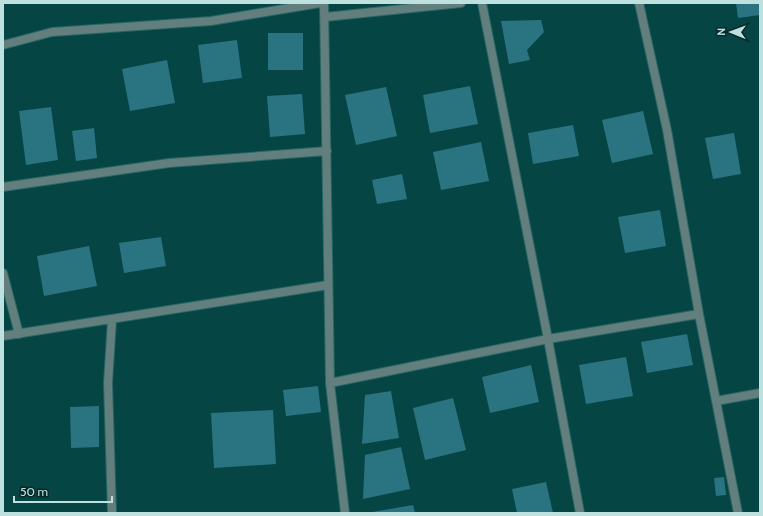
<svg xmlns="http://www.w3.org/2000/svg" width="763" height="516" font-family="Cabin,sans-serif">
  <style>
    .building { fill: #2a7381 }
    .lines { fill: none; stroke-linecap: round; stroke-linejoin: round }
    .minor-casing { stroke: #2a6564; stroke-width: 10 }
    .minor { stroke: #627f7d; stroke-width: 8 }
  </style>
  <rect width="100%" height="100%" fill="#054645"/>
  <path class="building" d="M736,3H760V15L738,18Z
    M541,20L544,32L527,50L530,60L509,64L501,21Z
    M268,33H303V70H268Z
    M237,40L242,78L203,83L198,45Z
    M167,60L175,103L130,111L122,69Z
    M470,86L478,124L430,133L423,95Z
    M386,87L397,136L356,145L345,95Z
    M302,94L305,134L270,137L267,96Z
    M51,107L58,160L26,165L19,111Z
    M643,111L653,154L612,163L602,120Z
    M573,125L579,156L533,164L528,133Z
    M94,128L97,158L76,161L72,131Z
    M734,133L741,174L713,179L705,138Z
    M481,142L489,181L441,190L433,152Z
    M402,174L407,199L377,204L372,180Z
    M660,210L666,246L625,253L618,217Z
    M161,237L166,266L124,273L119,243Z
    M89,246L97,286L44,296L37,256Z
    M687,334L693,365L647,373L641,342Z
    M626,357L633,396L586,404L579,365Z
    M531,365L539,402L490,413L482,377Z
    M318,386L321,412L286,416L283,390Z
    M391,391L399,438L362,444L365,395Z
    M453,398L466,450L425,460L413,408Z
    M99,406V447L71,448L70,407Z
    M273,410L276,464L214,468L211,413Z
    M401,447L410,489L363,499L365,455Z
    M724,477L726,495L716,496L714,478Z
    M546,482L553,513H517L512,489Z
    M413,505L415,513H372V512Z"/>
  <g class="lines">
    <g class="minor-casing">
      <path id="minor" d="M324,3L330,383L345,513
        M482,3L548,339L580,513
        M639,3L667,130L699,314L738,513
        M325,17L461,3
        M3,45L52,32L211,21L320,3
        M3,187L169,163L327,151
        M3,273L19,334
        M112,320L108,383L112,513
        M3,336L328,285
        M330,383L548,339L699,314
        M716,401L760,393"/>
    </g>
    <use href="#minor" class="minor"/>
  </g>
  <rect width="763" height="516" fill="none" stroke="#bee1df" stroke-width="8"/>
  <g transform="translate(731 32) rotate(271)" stroke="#092928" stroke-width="3" paint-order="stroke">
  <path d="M0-3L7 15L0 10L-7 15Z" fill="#bee1df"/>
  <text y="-6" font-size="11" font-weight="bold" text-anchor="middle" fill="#bee1df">N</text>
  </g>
  <path d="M14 496v6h98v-6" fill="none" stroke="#bee1df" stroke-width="2"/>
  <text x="20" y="496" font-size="12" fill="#bee1df" stroke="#092928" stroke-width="3" paint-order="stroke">50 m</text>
</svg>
